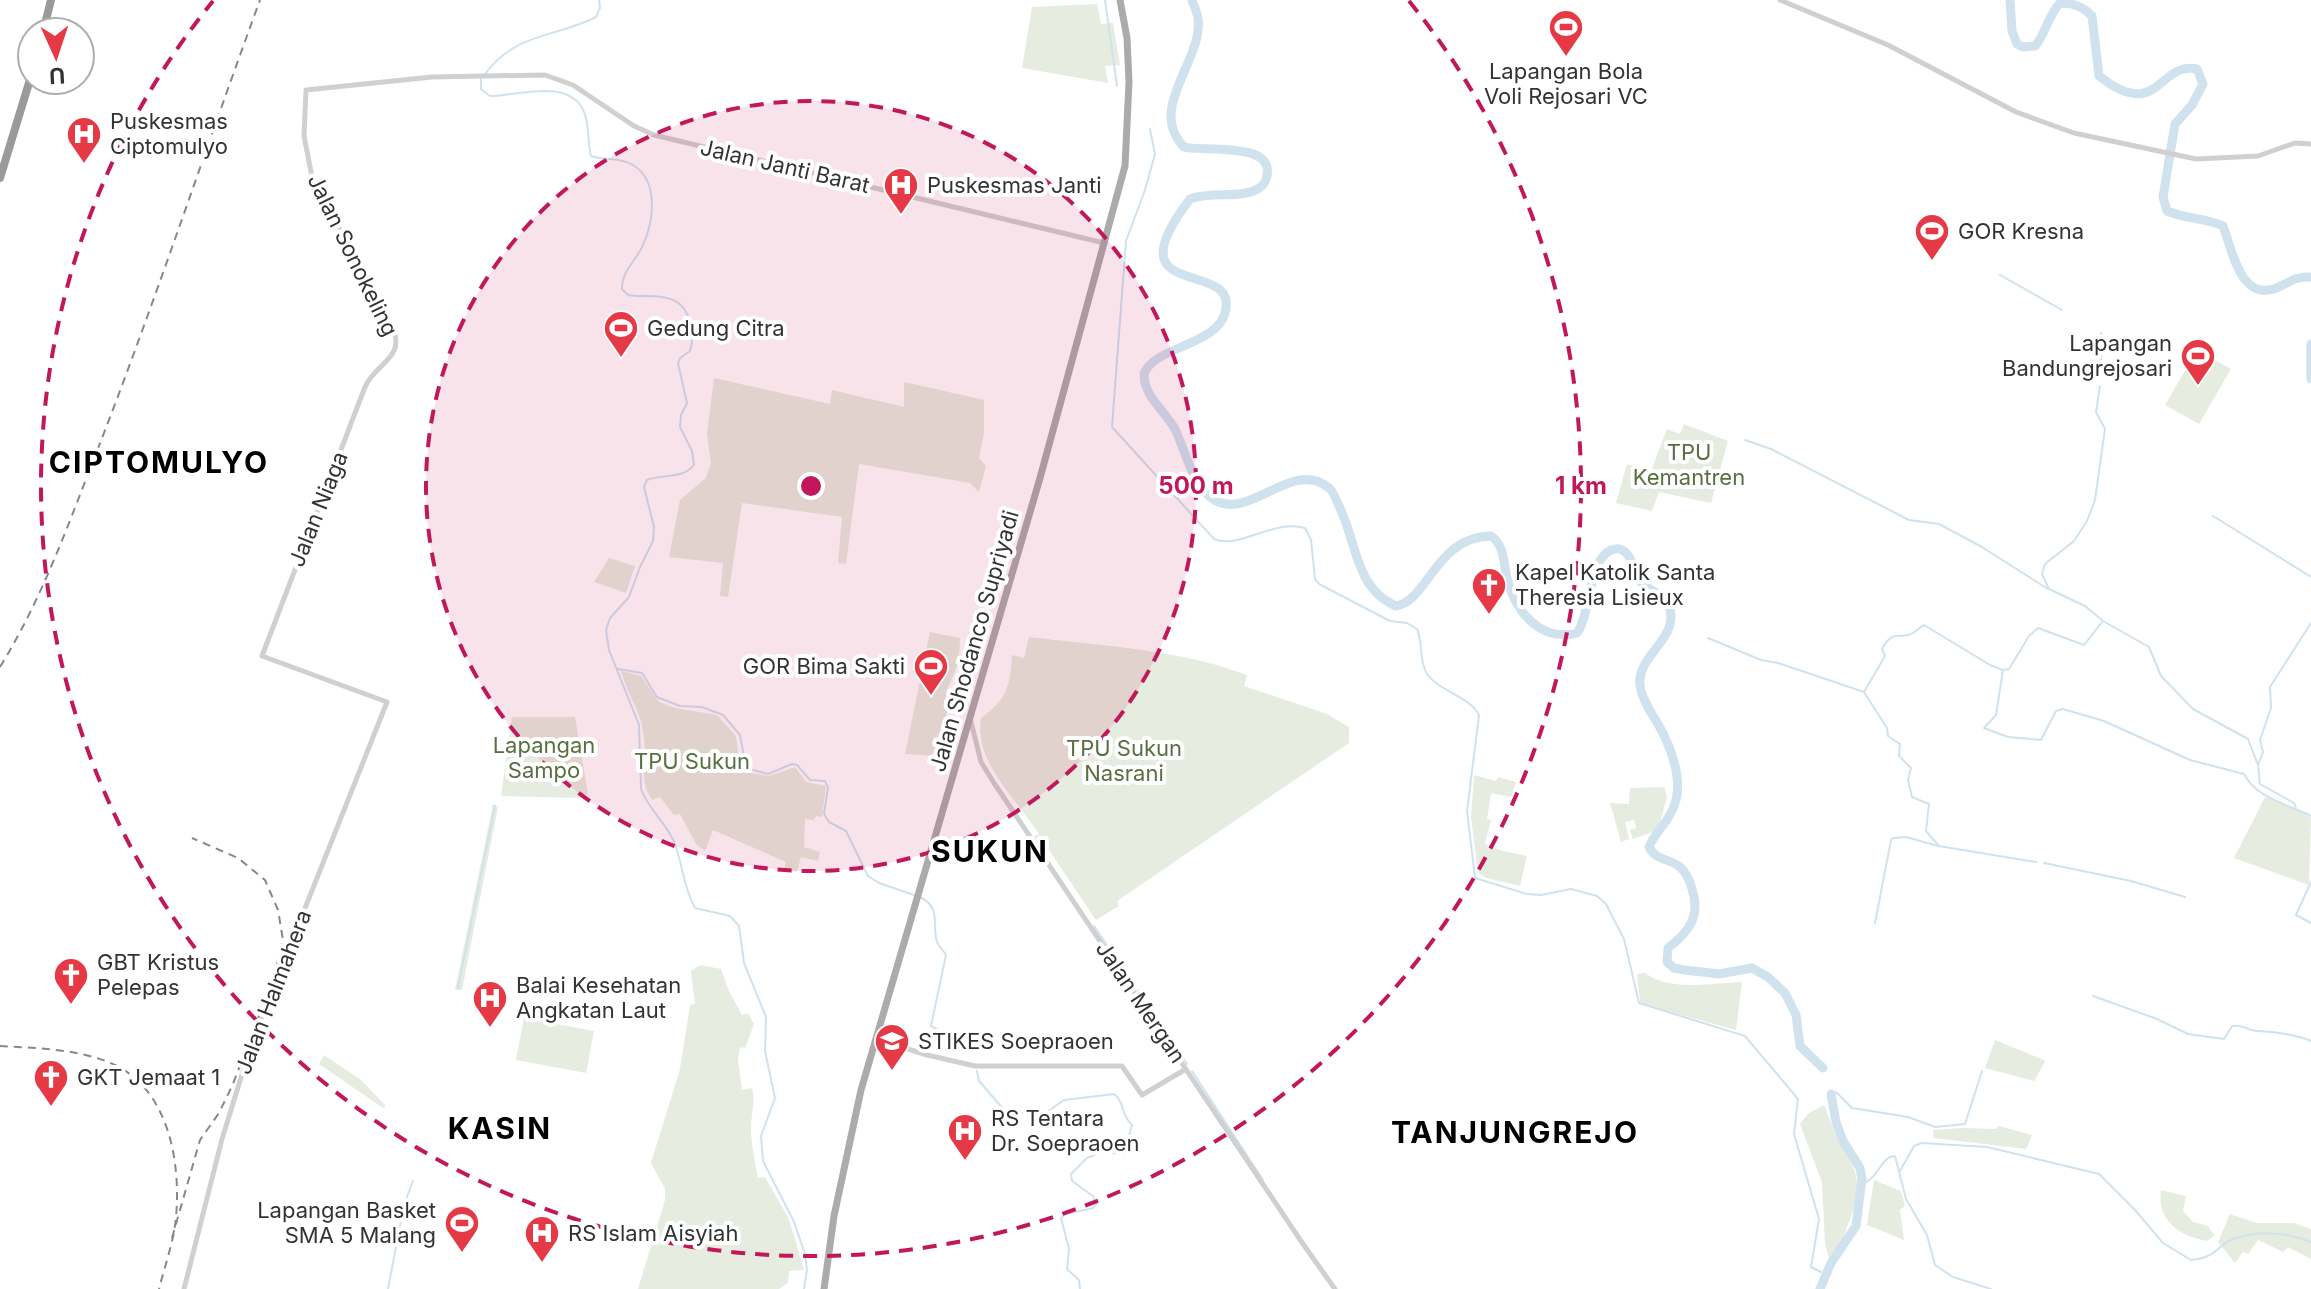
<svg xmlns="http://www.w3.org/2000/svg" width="2311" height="1289" font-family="Inter,sans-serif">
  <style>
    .green { fill: #e6ecdf }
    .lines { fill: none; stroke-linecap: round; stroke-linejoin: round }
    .stream { stroke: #cfe2ee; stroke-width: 2 }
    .river { stroke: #cfe2ee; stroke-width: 9 }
    .minor { stroke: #d0d0d0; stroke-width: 5 }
    .major { stroke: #ababab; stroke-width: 7 }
    .highway { stroke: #9a9a9a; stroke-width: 8 }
    .rail { stroke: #888; stroke-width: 2; stroke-dasharray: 8 6; stroke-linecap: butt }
    .ring { fill: none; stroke: #c2185b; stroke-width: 4; stroke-dasharray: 14 10 }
    .labels { text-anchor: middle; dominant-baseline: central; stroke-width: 8; stroke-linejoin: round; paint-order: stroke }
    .poi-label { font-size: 22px; fill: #333; stroke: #fff; text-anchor: start }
    .street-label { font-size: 22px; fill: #333; stroke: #fff }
    .park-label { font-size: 22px; fill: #56703f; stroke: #fff }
    .district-label { font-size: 30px; font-weight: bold; letter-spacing: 2px; fill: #000; stroke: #fff }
    .centre { fill: #c2185b; stroke: #fff; stroke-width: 4 }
    .ring-label { font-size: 24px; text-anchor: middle; font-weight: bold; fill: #c2185b; stroke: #fff; stroke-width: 8; stroke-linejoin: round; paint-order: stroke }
  </style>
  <rect width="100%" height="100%" fill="#fff"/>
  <path class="green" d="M1097,4L1101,24L1113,23L1120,65L1105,66L1108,83L1022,68L1032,7Z
    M2197,350L2231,369L2199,424L2165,405Z
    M714,378L830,404L832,390L904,407V382L984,400V433L979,458L986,466L979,492L970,483L859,464L846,564L838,563L842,517L742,503L728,597L720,596L723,563L669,557L680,500L706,478L711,463L707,434Z
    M1684,424L1728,441L1711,503L1659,492L1652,511L1616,503L1627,464L1651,471L1667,429L1680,434Z
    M609,558L635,566L626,593L594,582Z
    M930,632L960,638L959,661L947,690L948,708L936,756L905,754Z
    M1029,637C1102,646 1178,649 1247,675L1244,686L1327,714L1349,727V743L1117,901L1119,906L1096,920L1049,850L1044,853L1034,837L1039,834C1017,800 974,762 981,718C1007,699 1010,687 1012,655L1024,658Z
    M621,671L641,676L659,702L675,708L717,715L736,736L740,765L746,772L769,776L795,767L806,782L826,786L822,817L816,816L814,820L805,819L804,847L820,852L818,861L801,857L797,872L784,868L786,862L713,830L705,851L696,844L680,814L674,815L660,797L652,800C637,779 648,755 643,731C640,710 626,691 621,671Z
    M512,717H575L588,794L581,798L501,796Z
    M1474,775L1496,781L1498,777L1516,782L1511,797L1491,793L1487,819L1491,820L1485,844L1503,851L1527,856L1520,886L1486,878L1478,872L1471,817Z
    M1664,787L1667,797L1658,830L1633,839L1630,830L1636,828L1634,820L1625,822L1629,839L1621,842L1610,803L1629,804L1630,788Z
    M2265,797L2279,801L2311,818L2309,885L2234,858Z
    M493,804L498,807L462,990H455Z
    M700,965L721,969L729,991L742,1015L748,1013L754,1024L745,1048L740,1047L738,1061L742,1090L752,1088C756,1104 750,1117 751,1133C752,1148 755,1163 758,1178L765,1177L789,1219L804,1270L789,1271L788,1283L779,1289H638L665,1200V1189L651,1163L680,1069L690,1005L695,1004L691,971Z
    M1645,973C1671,992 1711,983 1742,982L1736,1030L1642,1004L1640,1001L1637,974Z
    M524,1018L594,1031L586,1073L516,1060Z
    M1995,1040L2044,1060L2045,1062L2034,1081L1985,1068Z
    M324,1055L361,1080L386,1106L383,1108L319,1064Z
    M1824,1105C1829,1117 1833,1130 1839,1141C1845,1154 1856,1166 1857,1182C1860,1206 1844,1227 1841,1249L1833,1252L1829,1258L1825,1244L1822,1182L1800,1124L1809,1113Z
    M1999,1126L2032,1135L2026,1149L1934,1138L1933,1130L1962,1128L1996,1129Z
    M1874,1180L1901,1191L1905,1206L1900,1210L1904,1240L1867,1225Z
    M2161,1190L2186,1196L2183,1211L2193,1222L2208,1226L2214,1235L2208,1241C2180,1237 2156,1220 2161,1190Z
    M2230,1214L2257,1223H2294L2311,1229V1259L2288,1247L2283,1252L2258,1240L2248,1254L2243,1252L2235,1263L2218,1242Z"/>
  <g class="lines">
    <path class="stream" d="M1105,0L1117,86
      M485,74C516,32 555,38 596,17L600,8L599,0
      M481,79V89L490,96C517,96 570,77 584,112C590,125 587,142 591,156C605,161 620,157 633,165C659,181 654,220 643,245C637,260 621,271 622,289L628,295C641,297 655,295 667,298C690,303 696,332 690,351L680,358L678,363L687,403L681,415L680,427L692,451L694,465C683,479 663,474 647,480L644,487L654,527L653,541L640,567L629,597L610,618L606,630L609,650L639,725L641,789C648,809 666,822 674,842C683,864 683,887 695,908L730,916L739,926L744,963L766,1017L765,1051L775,1098L761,1136L763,1161L794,1222L805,1254L807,1270L804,1289
      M1150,129L1155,154L1145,190L1126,241L1112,427L1214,539C1237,550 1273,519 1305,528L1311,540L1315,579L1319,584L1390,621L1407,623L1417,629C1423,643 1419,662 1427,674C1440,692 1469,696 1479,715L1467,811L1475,878L1527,894L1541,895L1571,889L1597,896L1606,904L1624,939L1639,1003L1745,1036L1798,1099L1794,1134L1819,1219L1811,1267L1821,1272
      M2000,275L2062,310
      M2100,377C2098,363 2106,346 2101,333
      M2100,386L2096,412L2105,429L2095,500L2087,521L2074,541L2045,564L2042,574L2049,589L2085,606L2103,621L2149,647L2161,676L2193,709L2248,739L2258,765
      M1745,440L1771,449L1909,520L1939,524L1982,547L2048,589
      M2213,516L2311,577
      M1708,638L1761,660L1778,663L1864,692L1885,656L1882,649C1894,627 1900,641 1913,633C1917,631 1920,627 1924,625L1990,665L2003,670L1996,715L1984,728L2008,737L2041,740L2056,711L2063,709L2104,721L2190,760L2244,774C2256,798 2289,805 2311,816
      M618,669L642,673L657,697L680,706L702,707L723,715L740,735L746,768L768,774L792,764L797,765L810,780L825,781L828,787L824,814L829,822L846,831L868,876L879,883L914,895
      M2003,670L2009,669L2029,636L2038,628L2084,645L2102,622
      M1864,692L1887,728L1888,736L1900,744L1899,756L1911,768L1908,780L1912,797L1929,804L1926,831L1939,846L2036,862
      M2296,808L2294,803L2260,784L2258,765L2263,752L2260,740L2271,708L2270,687L2311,623
      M2044,863L2131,881L2185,897
      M2311,882L2296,915L2311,923
      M920,897C940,907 933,920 936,938C937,946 943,949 946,955L931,1026L975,1050
      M1875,923L1891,840L1893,838L1906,837L1938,846
      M1094,926L1133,984
      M458,988L495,806
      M1138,990L1187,1064
      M2093,996L2157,1019L2188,1034L2224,1039L2232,1026C2243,1024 2248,1031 2258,1031C2276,1032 2294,1034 2311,1041
      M977,1071L979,1081L1005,1111L1043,1115L1064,1100L1114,1094C1125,1102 1121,1116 1132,1125L1124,1154L1102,1152L1087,1158L1071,1174L1072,1181L1093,1196L1096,1204L1093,1208L1066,1214L1061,1218L1069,1249L1067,1269L1079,1280L1080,1289
      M1192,1071L1263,1180
      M1836,1092L1852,1108L1908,1117L1935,1127L1965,1124L1982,1071
      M1900,1171L1914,1146L1922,1143L1987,1147L2099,1174L2135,1210L2163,1243L2191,1260C2217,1258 2217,1244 2236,1238C2260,1230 2289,1233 2311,1242
      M1862,1179L1866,1182C1880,1176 1880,1157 1895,1156L1906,1199L1927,1235L1935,1265L1953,1277L1991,1289
      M388,1289L404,1205L413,1181"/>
    <path class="river" d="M1192,0C1194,6 1197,12 1198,18C1204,60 1146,108 1184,147C1201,152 1279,140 1266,179C1264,187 1254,192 1246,193C1228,197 1209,192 1190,199C1108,306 1241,256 1225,313C1216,346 1154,346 1144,374C1144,398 1166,411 1176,431C1185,452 1192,480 1209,496C1246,528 1290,456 1329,488C1333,491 1336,499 1338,504C1357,540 1354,588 1396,606C1428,601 1435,537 1491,536C1506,546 1503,566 1508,582C1517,614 1542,642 1577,633C1591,614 1588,560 1611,550C1623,545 1629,555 1633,564C1635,570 1637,577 1640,581C1649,592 1666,593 1670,609C1678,640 1636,656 1640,686C1642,699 1651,713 1658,724C1670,745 1682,776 1676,800C1670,822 1656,830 1649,847C1656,861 1669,858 1680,867C1686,872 1690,882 1692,889C1701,916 1689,932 1668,948L1667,962L1674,968L1685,970L1719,974L1752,968L1768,977L1785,993L1796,1015L1800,1046L1823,1068
      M2010,0L2012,31L2017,44L2023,47L2035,46C2046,33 2048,16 2060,3C2073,3 2082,6 2092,16L2099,76C2159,123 2158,61 2197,69L2203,84L2192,105L2175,124L2163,197L2167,211C2186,219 2205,218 2223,226C2233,252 2241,306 2281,286C2291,281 2298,276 2311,277
      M2311,344V379
      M1820,1289L1831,1263L1856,1226L1862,1179L1860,1168L1843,1141L1836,1122L1831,1094"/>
    <path class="minor" d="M1780,0L1888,45L2016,112L2074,133L2196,159L2258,156L2295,143L2311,144
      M970,718L981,762L994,783L1303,1244L1335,1289
      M876,1039L927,1055L975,1066H1122L1142,1095L1186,1069
      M184,1289L222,1139L253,1039L387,702L262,656L365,387C375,363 407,358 392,327L312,177L304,136L306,90L432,77L545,75L573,85L634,126L654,135L1104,243"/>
    <path class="major" d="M824,1289L834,1216L861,1090L1040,478L1125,166L1129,82L1127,38L1120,0"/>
    <path class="highway" d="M43,32L51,0
      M0,178L32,73"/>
    <path class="rail" d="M0,667C42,599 68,525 97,451C155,302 205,150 260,0
      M0,1046C37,1048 81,1049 115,1065C169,1091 181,1163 176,1217C174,1241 165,1265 159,1289
      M172,1238L200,1140L219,1113L233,1084L275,973L283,940L278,910L265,880L238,858L192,838"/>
  </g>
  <circle cx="811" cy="486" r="385" fill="#c2185b" fill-opacity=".12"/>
  <g class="ring">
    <circle cx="811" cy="486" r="385"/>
    <path d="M1409 1A770 770 0 1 1 213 1"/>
  </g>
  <defs>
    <g id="stadium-pin" transform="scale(1.8)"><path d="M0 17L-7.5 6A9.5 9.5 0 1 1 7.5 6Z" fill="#e63946" stroke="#fff"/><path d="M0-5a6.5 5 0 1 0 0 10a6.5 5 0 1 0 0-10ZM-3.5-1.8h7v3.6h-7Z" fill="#fff"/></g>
    <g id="hospital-pin" transform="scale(1.8)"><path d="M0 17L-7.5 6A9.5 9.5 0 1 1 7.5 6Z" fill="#e63946" stroke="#fff"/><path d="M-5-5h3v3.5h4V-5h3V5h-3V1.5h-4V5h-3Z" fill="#fff"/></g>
    <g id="church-pin" transform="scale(1.8)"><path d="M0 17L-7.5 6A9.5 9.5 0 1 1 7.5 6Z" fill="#e63946" stroke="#fff"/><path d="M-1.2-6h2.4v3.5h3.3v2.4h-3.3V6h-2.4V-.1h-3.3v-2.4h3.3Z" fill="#fff"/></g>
    <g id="university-pin" transform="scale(1.8)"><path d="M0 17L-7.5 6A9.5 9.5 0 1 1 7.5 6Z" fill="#e63946" stroke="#fff"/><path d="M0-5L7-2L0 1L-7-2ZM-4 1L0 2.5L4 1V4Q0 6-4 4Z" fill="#fff"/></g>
  </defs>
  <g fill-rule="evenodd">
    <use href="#stadium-pin" x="1566" y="27"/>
    <use href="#hospital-pin" x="84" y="134"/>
    <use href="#hospital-pin" x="901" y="185"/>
    <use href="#stadium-pin" x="1932" y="231"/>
    <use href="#stadium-pin" x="621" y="328"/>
    <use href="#stadium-pin" x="2198" y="356"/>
    <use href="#church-pin" x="1489" y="585"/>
    <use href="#stadium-pin" x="931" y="666"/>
    <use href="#church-pin" x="71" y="975"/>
    <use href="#hospital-pin" x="490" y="998"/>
    <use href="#university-pin" x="892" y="1041"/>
    <use href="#church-pin" x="51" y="1077"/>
    <use href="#hospital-pin" x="965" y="1131"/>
    <use href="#stadium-pin" x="462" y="1223"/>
    <use href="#hospital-pin" x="542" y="1233"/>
  </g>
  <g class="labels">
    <g class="poi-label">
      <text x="1566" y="71" text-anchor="middle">Lapangan Bola<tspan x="1566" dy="25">Voli Rejosari VC</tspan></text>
      <text x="110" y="121">Puskesmas<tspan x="110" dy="25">Ciptomulyo</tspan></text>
      <text x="927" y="185">Puskesmas Janti</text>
      <text x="1958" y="231">GOR Kresna</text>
      <text x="647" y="328">Gedung Citra</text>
      <text x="2172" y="343" text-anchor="end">Lapangan<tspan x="2172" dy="25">Bandungrejosari</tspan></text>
      <text x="1515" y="572">Kapel Katolik Santa<tspan x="1515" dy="25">Theresia Lisieux</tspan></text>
      <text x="905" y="666" text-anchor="end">GOR Bima Sakti</text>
      <text x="97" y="962">GBT Kristus<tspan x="97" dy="25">Pelepas</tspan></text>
      <text x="516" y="985">Balai Kesehatan<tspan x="516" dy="25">Angkatan Laut</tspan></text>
      <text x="918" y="1041">STIKES Soepraoen</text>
      <text x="77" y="1077">GKT Jemaat 1</text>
      <text x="991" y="1118">RS Tentara<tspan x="991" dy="25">Dr. Soepraoen</tspan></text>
      <text x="436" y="1210" text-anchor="end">Lapangan Basket<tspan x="436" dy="25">SMA 5 Malang</tspan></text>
      <text x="568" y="1233">RS Islam Aisyiah</text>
    </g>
    <g class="street-label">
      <text transform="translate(785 166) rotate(13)">Jalan Janti Barat</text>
      <text transform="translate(353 255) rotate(64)">Jalan Sonokeling</text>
      <text transform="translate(318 509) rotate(-68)">Jalan Niaga</text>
      <text transform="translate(974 641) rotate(-74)">Jalan Shodanco Supriyadi</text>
      <text transform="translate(273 992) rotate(-69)">Jalan Halmahera</text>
      <text transform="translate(1141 1002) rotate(56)">Jalan Mergan</text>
    </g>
    <g class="park-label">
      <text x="1689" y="452">TPU<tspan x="1689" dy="25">Kemantren</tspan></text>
      <text x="544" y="745">Lapangan<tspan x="544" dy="25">Sampo</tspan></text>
      <text x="1124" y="748">TPU Sukun<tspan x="1124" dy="25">Nasrani</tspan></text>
      <text x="692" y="761">TPU Sukun</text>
    </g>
    <g class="district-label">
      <text x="159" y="462">CIPTOMULYO</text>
      <text x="990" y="851">SUKUN</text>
      <text x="500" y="1128">KASIN</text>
      <text x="1515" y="1132">TANJUNGREJO</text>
    </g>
  </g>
  <circle cx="811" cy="486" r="12" class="centre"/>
  <g class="ring-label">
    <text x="1196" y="494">500 m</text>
    <text x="1581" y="494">1 km</text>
  </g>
  <g transform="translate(56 56) rotate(177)"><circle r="38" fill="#ffffff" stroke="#adadad" stroke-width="2"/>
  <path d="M0-6L14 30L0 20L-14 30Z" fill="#e63946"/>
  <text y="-12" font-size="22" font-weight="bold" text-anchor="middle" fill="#333333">U</text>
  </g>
</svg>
